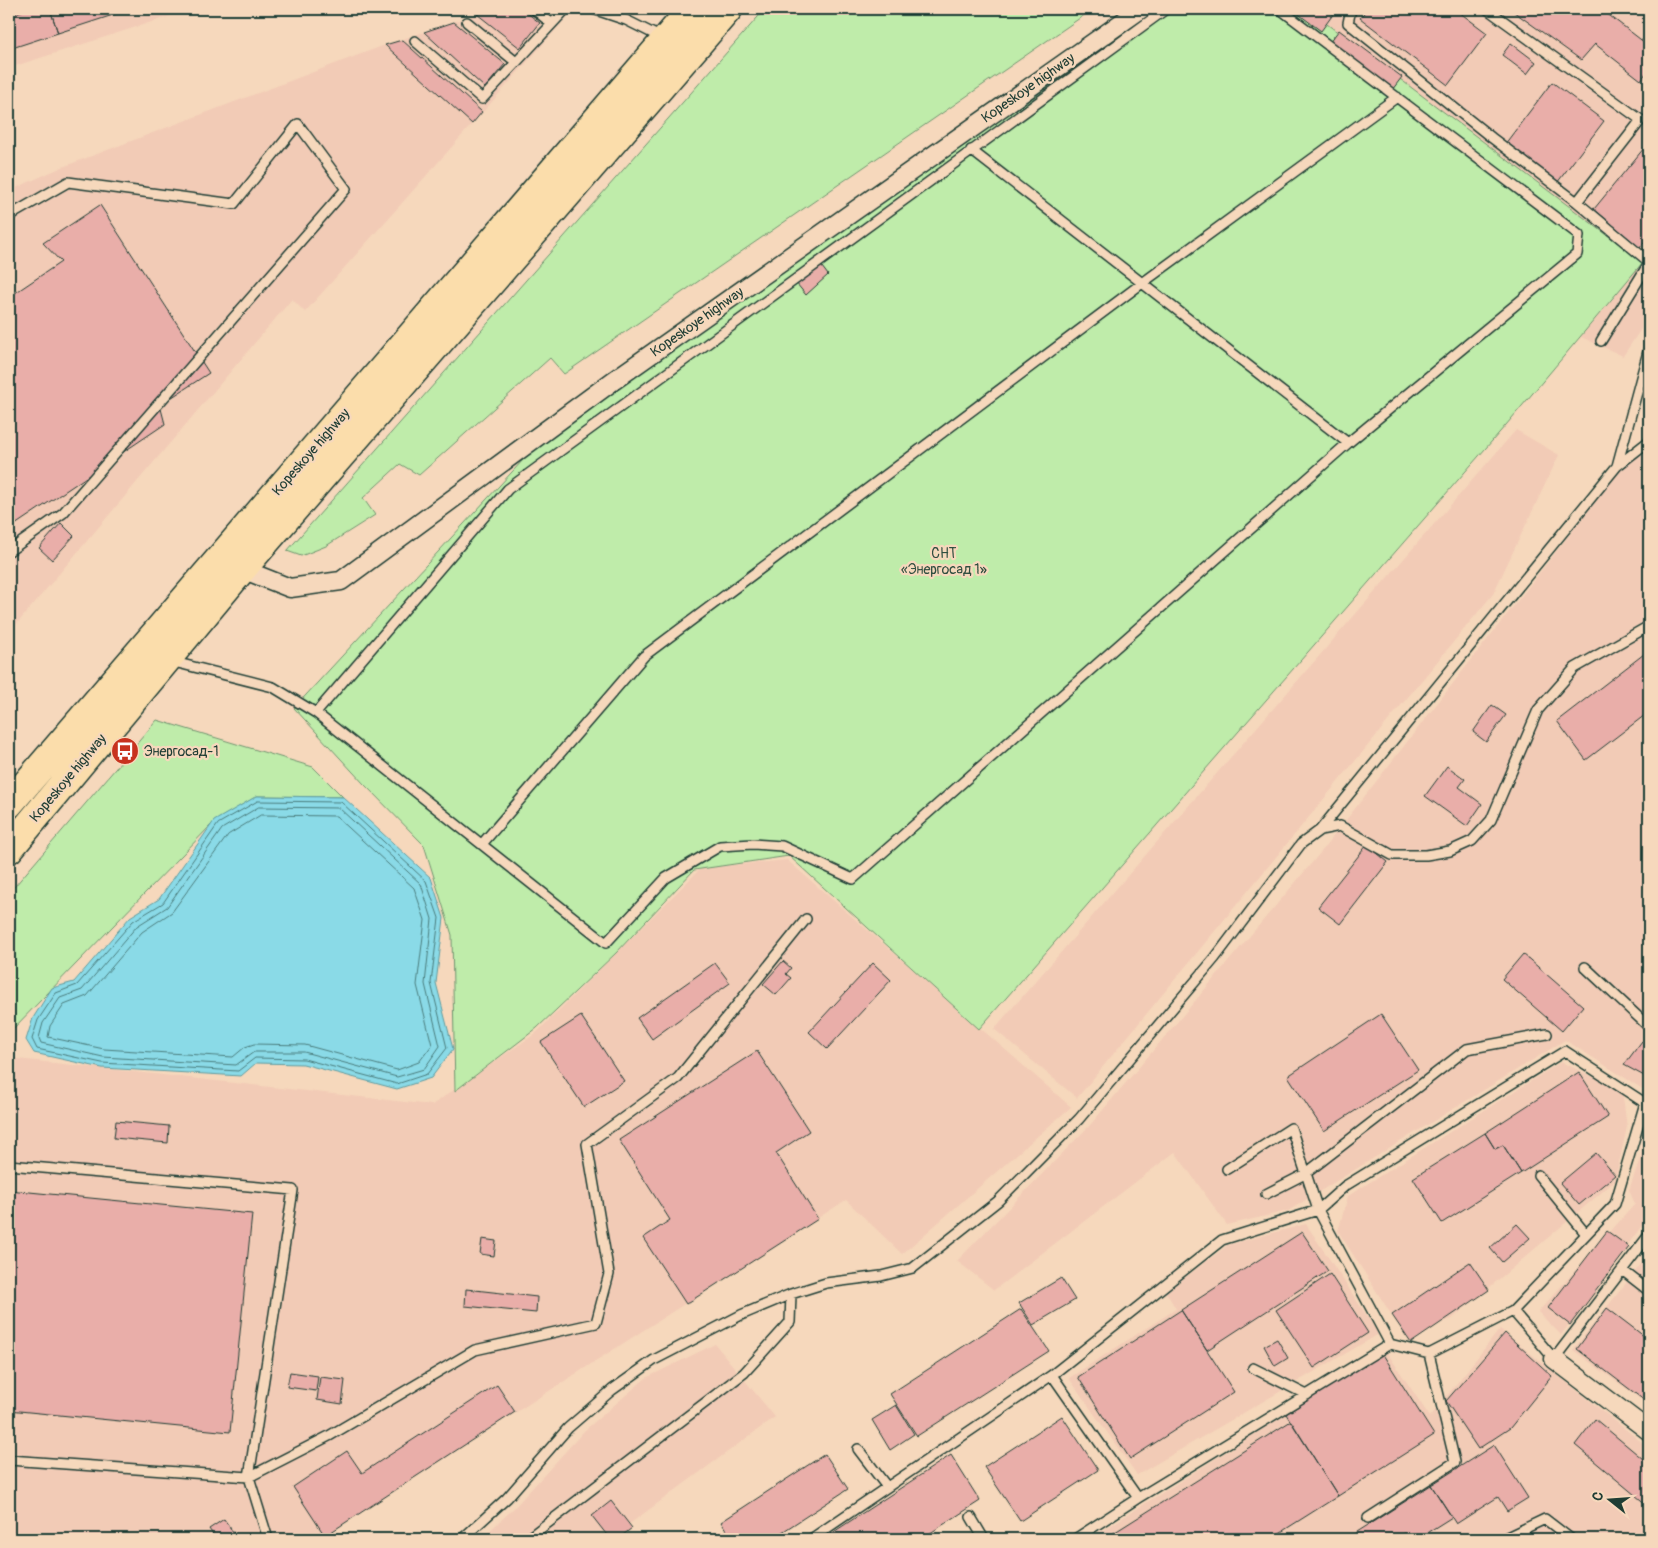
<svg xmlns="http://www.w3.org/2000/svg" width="1658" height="1548" font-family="Pangolin,sans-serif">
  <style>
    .built { fill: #f2cbb6 }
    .green { fill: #bfecaa; stroke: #6f946f }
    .water { fill: #8adae7; stroke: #5f9b9f }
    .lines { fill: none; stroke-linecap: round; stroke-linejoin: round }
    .shore { stroke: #4a7c7c; stroke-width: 1 }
    .building { fill: #e9aea9; stroke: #1f3d34 }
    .lane-casing { stroke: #1f3d34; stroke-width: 12 }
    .street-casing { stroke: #1f3d34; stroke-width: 21 }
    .primary-casing { stroke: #1f3d34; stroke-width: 31 }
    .lane { stroke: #f6d8bc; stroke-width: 9 }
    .street { stroke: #f6d8bc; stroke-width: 18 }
    .primary { stroke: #fbddab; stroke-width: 28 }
    .labels { text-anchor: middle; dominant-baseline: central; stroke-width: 4.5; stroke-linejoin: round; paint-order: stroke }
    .street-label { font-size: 14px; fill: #1f3d34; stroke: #f6d8bc }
    .park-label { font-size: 14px; fill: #2f4e40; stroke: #f6d8bc }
    .poi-label { font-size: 14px; fill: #1f3d34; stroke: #f6d8bc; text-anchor: start }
  </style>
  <rect width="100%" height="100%" fill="#f6d8bc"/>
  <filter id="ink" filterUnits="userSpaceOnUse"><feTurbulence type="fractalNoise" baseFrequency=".02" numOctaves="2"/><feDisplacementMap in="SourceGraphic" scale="10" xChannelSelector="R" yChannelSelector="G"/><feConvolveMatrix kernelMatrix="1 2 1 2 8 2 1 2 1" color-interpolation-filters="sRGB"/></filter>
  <g filter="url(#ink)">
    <path class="built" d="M9,9H192L9,68Z
      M492,9H561L569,15L305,312L292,299L9,633V191L60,168L385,45Z
      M1307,9H1649V329L1643,326L1623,356L1581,337Z
      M1516,430L1559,455L1493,594L1077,1098L994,1029Z
      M1649,433V1093L1565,1040L1288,1211L1227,1225L1175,1152L994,1290L957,1261L1091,1124L1321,852Z
      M787,860L1071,1107L902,1254L846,1200L319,1539H9V1058L432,1105L536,1033L701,868Z
      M1561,1062L1622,1090L1627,1127L1615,1181L1452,1319L1405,1336L1338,1231L1348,1196Z
      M1649,1133V1216L1561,1335L1538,1312L1635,1204L1629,1190Z
      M1306,1224L1379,1334L1137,1475L1069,1378L1176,1309L1166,1292L1228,1245Z
      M1649,1254V1405L1573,1350Z
      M1500,1329L1649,1448V1539H1089L1386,1351L1430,1417Z
      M715,1344L775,1417L609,1539H481L514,1508L585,1430L646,1378Z"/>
    <path class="green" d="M765,9H1093L564,374L550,358L419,475L400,464L363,498L375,515L326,546L301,556L287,551Z
      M1155,9H1307L1643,262L1506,425L979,1029L789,856L694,870L616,953L537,1028L455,1091L452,935L424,845L364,784L294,708L548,433L931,163Z
      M157,720L313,767L343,797L257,796L215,821L9,1033V893Z"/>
    <path class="water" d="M257,796L343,797L431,878L444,918L436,983L453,1049L431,1078L397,1089L303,1064L256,1063L241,1076L102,1068L34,1053L26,1040L33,1018L52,988L74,982L130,917L159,899L214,821Z"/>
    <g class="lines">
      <path class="shore" d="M258,801L341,802L426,881L439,918L431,983L447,1048L427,1074L397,1084L304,1059L255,1058L238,1071L102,1063L37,1049L32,1039L38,1020L56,993L77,985L133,921L163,903L218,824Z
        M259,807L339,808L421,884L432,919L425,984L440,1046L424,1069L397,1077L304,1052H254L236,1065L103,1057L41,1043L39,1038L43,1023L60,998L82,990L137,926L167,907L222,829Z
        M261,815L336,816L414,888L425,920L417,985L432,1045L419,1062L397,1070L305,1045L254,1044L245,1047L233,1057L104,1049L48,1037L50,1026L64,1005L87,996L142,932L172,912L228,835Z"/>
    </g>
    <path class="building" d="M28,9H50L58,33L9,49V15Z
      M50,9H117L119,13L58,33Z
      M492,9H522L540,23L520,48L477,14Z
      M1292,9H1337L1321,31Z
      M1367,9H1455L1487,33L1448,85L1360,18Z
      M1510,9H1601L1649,46V69L1641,80L1595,44L1581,60Z
      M454,22L505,64L485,88L424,32Z
      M1339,30L1402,77L1392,90L1329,43Z
      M402,40L482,112L472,124L385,45Z
      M1511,43L1536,62L1527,74L1502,55Z
      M1552,82L1604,121L1557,183L1505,144Z
      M1649,142V235L1640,248L1594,209Z
      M100,205L209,373L160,405L165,424L9,529V297L61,262L43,243Z
      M819,263L828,275L806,295L796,283Z
      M61,523L74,536L52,560L39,548Z
      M1644,654L1649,660V712L1586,760L1557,721Z
      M1492,705L1506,715L1486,742L1473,732Z
      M1447,766L1465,779L1459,787L1482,804L1467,826L1425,796Z
      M1367,845L1388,862L1340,924L1318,907Z
      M1523,954L1583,1006L1562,1031L1502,979Z
      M783,961L791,968L786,974L791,978L776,995L763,984Z
      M715,963L730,983L652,1039L637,1018Z
      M873,963L891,980L827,1049L809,1032Z
      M1381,1014L1418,1070L1324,1131L1288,1076Z
      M581,1016L624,1081L584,1107L541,1042Z
      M1642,1041L1649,1046V1074L1646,1077L1624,1065Z
      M757,1051L809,1131L776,1153L818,1219L686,1304L643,1238L670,1220L619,1140Z
      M1579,1072L1608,1117L1521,1173L1503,1145L1495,1149L1485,1133Z
      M116,1121L169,1126L168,1143L114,1138Z
      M1485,1133L1495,1149L1503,1145L1521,1173L1442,1223L1413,1178Z
      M1596,1153L1615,1175L1579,1205L1560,1183Z
      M9,1190L252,1214L230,1432L9,1410Z
      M1517,1224L1530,1238L1502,1262L1490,1248Z
      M1607,1231L1629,1247L1570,1325L1548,1308Z
      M1302,1232L1328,1271L1207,1350L1181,1310Z
      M482,1239L496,1241L494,1256L480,1254Z
      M1470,1262L1489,1290L1411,1343L1392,1315Z
      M1330,1274L1368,1333L1314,1368L1276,1310Z
      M1061,1278L1075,1300L1033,1325L1019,1303Z
      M466,1289L537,1297L536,1313L465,1306Z
      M1607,1308L1649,1340V1404L1577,1349Z
      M1021,1309L1049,1351L917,1436L890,1394Z
      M1181,1310L1234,1392L1130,1459L1078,1377Z
      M1505,1333L1552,1376L1510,1428L1478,1449L1446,1401Z
      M1277,1339L1288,1358L1275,1366L1264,1346Z
      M1382,1353L1434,1435L1338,1496L1286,1414Z
      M290,1372L318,1376L316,1391L287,1387Z
      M320,1377L345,1380L342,1404L317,1400Z
      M497,1385L515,1412L325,1536L293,1487L347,1451L362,1473Z
      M896,1405L914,1434L890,1450L872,1420Z
      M1062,1416L1098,1470L1020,1521L984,1467Z
      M1595,1419L1649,1464V1503L1647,1505L1575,1445Z
      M1291,1421L1338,1496L1270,1539H1104Z
      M1494,1445L1528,1498L1507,1511L1498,1497L1456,1524L1431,1485Z
      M825,1454L848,1489L776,1536L778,1539H732L721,1522Z
      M951,1455L980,1501L921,1539H823Z
      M1431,1485L1452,1517L1417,1539H1408L1404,1533L1394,1539H1346Z
      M611,1501L632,1528L618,1539H610L592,1516Z
      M224,1519L238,1539H216L209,1529Z"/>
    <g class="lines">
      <g class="lane-casing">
        <path id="lane" d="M534,9L551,23
          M593,9L626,20L664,39
          M1351,9L1348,23L1492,138L1577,202L1641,120L1487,9
          M467,22L516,62
          M415,41L482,99L566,9
          M971,150L1348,443
          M1577,202L1649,262
          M9,216L68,182L234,204L298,124L346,189L63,513L9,551
          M1601,341L1649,263
          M1617,466L1649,348
          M170,661L273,687L316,713L606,943L666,878L720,846L753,844L782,846L853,879L1348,443L1577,254L1579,235L1280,9
          M316,713L508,489L1166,9
          M1320,830L1617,466L1649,441
          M482,844L644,656L1141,284L1397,97
          M1585,967L1649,1027
          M9,1165L293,1190L249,1477L268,1539
          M1227,1169L1291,1128L1318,1210L1390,1344
          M1538,1175L1586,1234
          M1266,1194L1305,1174L1467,1049L1547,1034
          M1622,1270L1649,1291
          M1253,1368L1307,1395
          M1052,1375L1138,1498
          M858,1449L887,1487
          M9,1460L249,1477L329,1436L475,1350L596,1323L609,1274L587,1144L678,1078L806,919
          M971,1517L984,1539
          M1368,1518L1455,1462L1429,1354
          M462,1539L507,1498L568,1428L612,1390L654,1360L741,1315L791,1294L826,1283L881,1276L913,1268L998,1201L1079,1119L1215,958L1301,844L1320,830L1340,826L1392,855H1426L1450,851L1472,841L1491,820L1538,710L1575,668L1649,626
          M527,1539L744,1373L790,1322L791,1294
          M811,1539L1052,1375L1222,1240L1318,1210L1345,1186L1565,1051L1645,1103L1615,1204L1513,1311L1554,1359L1649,1235
          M1075,1539L1138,1498L1390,1344L1429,1354L1513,1311
          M1503,1539L1545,1519L1571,1539
          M1648,1539L1649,1538"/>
      </g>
      <g class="street-casing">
        <path id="street" d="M242,569L290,588L341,581L613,381L1141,9
          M1554,1359L1649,1431"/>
      </g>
      <g class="primary-casing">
        <path id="primary" d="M9,804L692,9
          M9,849L242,569L728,9"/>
      </g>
      <use href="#lane" class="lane"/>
      <use href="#street" class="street"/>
      <use href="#primary" class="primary"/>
    </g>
  </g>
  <defs>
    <g id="bus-disc" transform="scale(1.4375)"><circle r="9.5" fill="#c8321e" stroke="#f6d8bc"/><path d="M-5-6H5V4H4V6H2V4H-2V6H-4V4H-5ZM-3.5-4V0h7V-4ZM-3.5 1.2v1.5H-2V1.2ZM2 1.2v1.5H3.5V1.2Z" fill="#fff"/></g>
  </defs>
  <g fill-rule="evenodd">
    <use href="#bus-disc" x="125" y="751"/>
  </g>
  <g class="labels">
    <g class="street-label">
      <text transform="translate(1028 88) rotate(-35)">Kopeskoye highway</text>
      <text transform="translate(697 322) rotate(-35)">Kopeskoye highway</text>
      <text transform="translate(311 452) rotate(-49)">Kopeskoye highway</text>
      <text transform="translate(68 778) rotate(-50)">Kopeskoye highway</text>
    </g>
    <g class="park-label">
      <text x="944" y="553">СНТ<tspan x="944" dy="16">«Энергосад 1»</tspan></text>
    </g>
    <g class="poi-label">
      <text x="144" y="751">Энергосад-1</text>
    </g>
  </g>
  <rect width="1658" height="1548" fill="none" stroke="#f6d8bc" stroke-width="30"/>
  <rect x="15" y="15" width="1628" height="1518" fill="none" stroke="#1f3d34" stroke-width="2" filter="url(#ink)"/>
  <g transform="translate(1610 1500) rotate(287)" stroke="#f6d8bc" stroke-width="4" paint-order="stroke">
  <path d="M0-4L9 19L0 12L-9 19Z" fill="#1f3d34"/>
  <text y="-8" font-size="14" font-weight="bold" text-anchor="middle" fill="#1f3d34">С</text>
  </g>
</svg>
